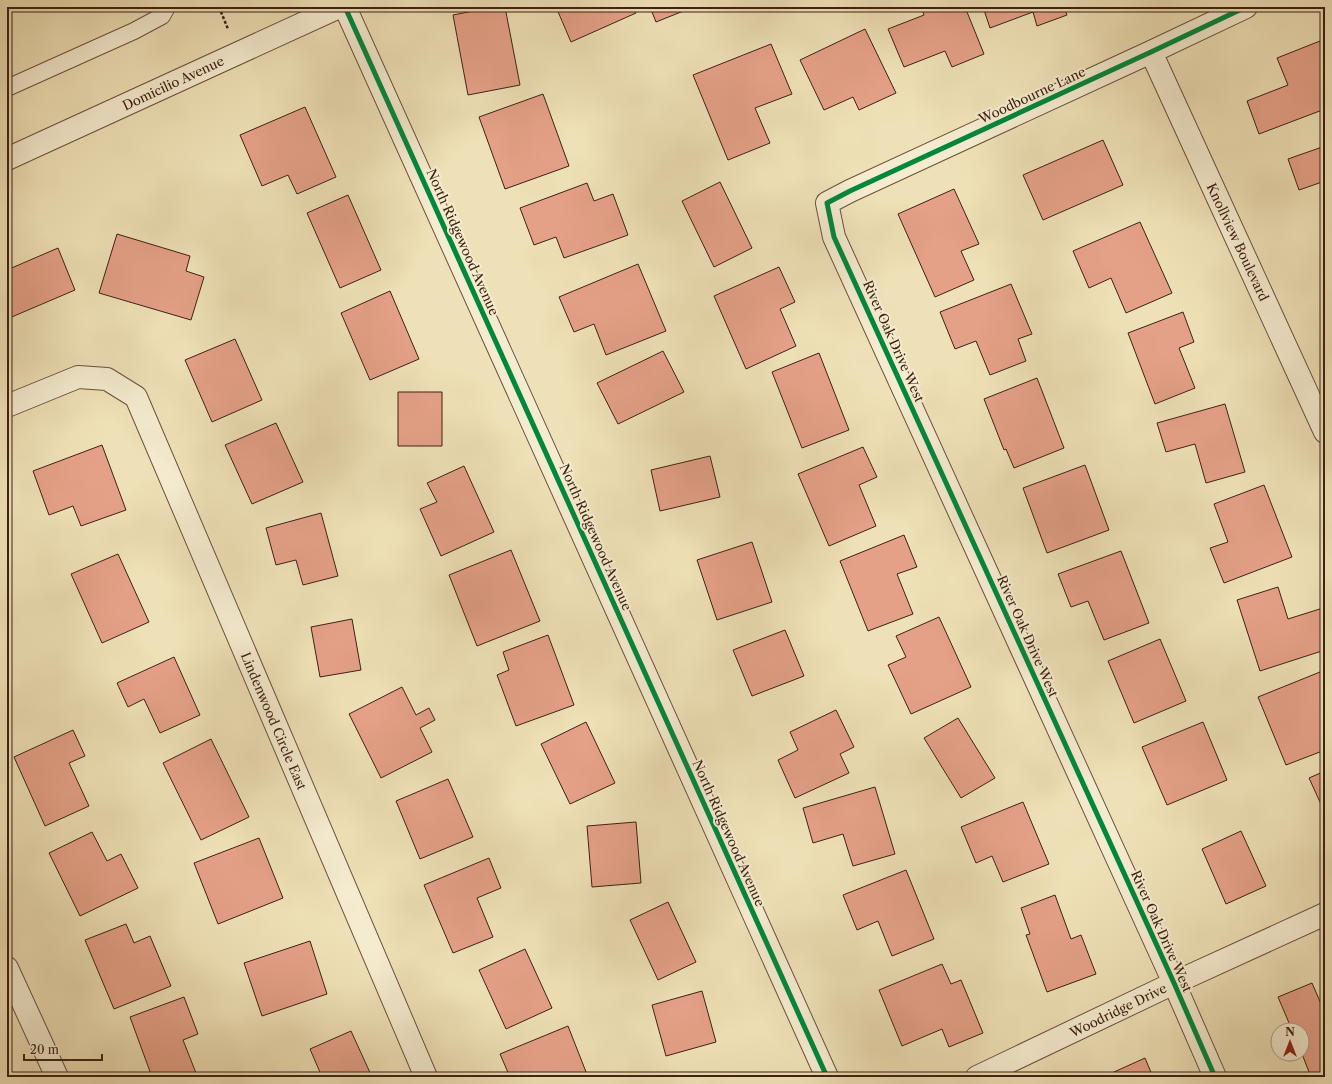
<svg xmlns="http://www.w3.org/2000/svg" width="1332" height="1084" font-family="'Libre Caslon Text',serif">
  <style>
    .building { fill: #e5a188; stroke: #3d2113 }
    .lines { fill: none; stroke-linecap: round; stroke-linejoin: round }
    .service-casing { stroke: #6a513c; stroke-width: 18 }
    .minor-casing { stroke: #6a513c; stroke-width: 24 }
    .tertiary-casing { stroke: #6a513c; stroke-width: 24 }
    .path { stroke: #3d2113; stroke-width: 2.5; stroke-dasharray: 3 2; stroke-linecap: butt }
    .service { stroke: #f5ecd0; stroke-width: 16 }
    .minor { stroke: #f5ecd0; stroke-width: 22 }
    .tertiary { stroke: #f5ecd0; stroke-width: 22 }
    .cycleway-casing { stroke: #f5ecd0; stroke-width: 8 }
    .cycleway { stroke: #00873e; stroke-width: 5 }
    .labels { text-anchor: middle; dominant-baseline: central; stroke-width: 4; stroke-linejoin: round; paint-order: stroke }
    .street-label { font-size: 13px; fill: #3d2113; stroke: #f5ecd0 }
  </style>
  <rect width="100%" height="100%" fill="#efe1b7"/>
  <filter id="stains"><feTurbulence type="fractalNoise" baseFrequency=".005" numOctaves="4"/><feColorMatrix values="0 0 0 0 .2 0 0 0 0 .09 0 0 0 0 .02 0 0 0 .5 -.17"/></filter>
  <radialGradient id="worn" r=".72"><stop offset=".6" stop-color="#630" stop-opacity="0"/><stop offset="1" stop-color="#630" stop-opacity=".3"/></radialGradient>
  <path class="building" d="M493,7H505L520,85L468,95L453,15Z
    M556,7H633L636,13L571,42Z
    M650,7H691V8L656,22Z
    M921,7H965L984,54L952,67L945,51L904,67L888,29L924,15Z
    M983,7H1064L1067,15L1037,26L1033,12L990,28Z
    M865,29L896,93L859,110L853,97L824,110L800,60Z
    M1320,41L1325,54V109L1259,134L1247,101L1288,85L1277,58Z
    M771,44L792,94L755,108L770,143L728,160L693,75Z
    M543,94L569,166L505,189L479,117Z
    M305,107L336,177L297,194L288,175L262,186L240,135Z
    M1103,140L1123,185L1043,220L1023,175Z
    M1325,146V181L1299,190L1288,159Z
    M720,182L752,248L714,267L682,201Z
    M587,183L594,201L613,194L628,235L564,258L556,237L534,245L520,208Z
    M954,189L979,244L961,251L974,280L935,297L898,214Z
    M348,195L381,270L340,288L307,213Z
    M1140,222L1172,293L1126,313L1111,278L1089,288L1073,251Z
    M117,234L190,256L186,271L204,277L191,320L99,293Z
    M58,248L75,290L7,319V270Z
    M638,264L666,331L606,355L594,324L574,332L559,297Z
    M779,267L795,302L780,309L796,346L746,369L714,296Z
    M1011,284L1032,334L1018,339L1026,361L990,375L976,341L955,349L940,312Z
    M390,291L419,359L370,380L341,313Z
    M1183,312L1194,342L1179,348L1195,388L1155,404L1128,333Z
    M235,339L262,400L212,422L185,360Z
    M663,351L684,392L618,424L597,383Z
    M819,353L849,430L802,448L772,372Z
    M1037,378L1064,448L1014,468L1006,449L1004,450L984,399Z
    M398,392H442V446H398Z
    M1225,404L1245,472L1206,483L1195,444L1166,452L1157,423Z
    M276,423L303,482L252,504L225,445Z
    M102,445L126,510L81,526L73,506L49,515L33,471Z
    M863,447L877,477L859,485L876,526L829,546L798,474Z
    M710,456L720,497L660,511L651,470Z
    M1085,465L1109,530L1047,553L1023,488Z
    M464,466L494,532L441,556L420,509L437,502L427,483Z
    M1264,485L1292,557L1224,583L1210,548L1228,542L1214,504Z
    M321,513L338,576L303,585L296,560L276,565L266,528Z
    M904,535L917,567L897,574L913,614L868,631L840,561Z
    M752,542L772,602L717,620L697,560Z
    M511,550L540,621L477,646L449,575Z
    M1121,551L1149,623L1104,640L1088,601L1071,607L1058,574Z
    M118,554L149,622L102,643L71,574Z
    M1278,587L1288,619L1323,608L1325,615V650L1260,671L1237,600Z
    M939,617L971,687L911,714L888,665L906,657L896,636Z
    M352,619L361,670L320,677L311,627Z
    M785,630L804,676L752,696L733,650Z
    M548,635L574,705L516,726L497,675L509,670L503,652Z
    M1160,639L1186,701L1134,723L1108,661Z
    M174,657L200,715L160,733L144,699L128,707L117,683Z
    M1325,670V703H1324L1325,706V750L1286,765L1258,697Z
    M7,677H9L7,714Z
    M402,687L416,715L429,708L435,720L420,728L432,752L381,778L349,714Z
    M836,710L854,747L840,754L849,773L795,798L778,760L798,750L790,732Z
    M958,718L995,778L961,798L924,738Z
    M586,722L615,783L570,804L541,744Z
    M1203,722L1227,780L1167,805L1142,747Z
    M73,730L85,756L69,763L89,806L45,826L14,757Z
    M211,739L249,817L201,840L163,763Z
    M1325,771V813L1309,778Z
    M448,779L473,837L420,859L396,801Z
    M875,787L895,854L853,866L843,834L813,843L803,808Z
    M1023,802L1049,864L1003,882L992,856L976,863L961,827Z
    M636,822L641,883L592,887L587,826Z
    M1241,831L1266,886L1226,904L1202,849Z
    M92,832L107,861L121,854L138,888L80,916L49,853Z
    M259,838L283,898L218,924L194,863Z
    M489,858L501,888L477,898L493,937L453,953L424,885Z
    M906,870L934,939L892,956L878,921L857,930L843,895Z
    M1055,895L1071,939L1081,935L1096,974L1047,992L1026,935L1030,934L1021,908Z
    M668,902L696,962L658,980L630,920Z
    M126,924L134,943L150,936L171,986L114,1009L85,940Z
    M310,941L327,994L262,1016L244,963Z
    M525,949L552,1008L506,1029L479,970Z
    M942,964L951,984L961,980L983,1033L949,1047L942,1029L902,1046L879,990Z
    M1312,983L1325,1013V1077H1311L1302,1054V1030H1292L1278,997Z
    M702,991L716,1042L666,1056L652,1005Z
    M184,997L198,1034L183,1040L196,1073L185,1077H152L130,1017Z
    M568,1026L588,1077H510L500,1054Z
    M351,1031L372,1077H322L310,1049Z
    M1145,1058L1153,1077H1103Z"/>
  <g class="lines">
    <g class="service-casing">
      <path id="service" d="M7,88L134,31L162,16L167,7"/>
    </g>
    <g class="minor-casing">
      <path id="minor" d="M1151,52L1325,432
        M7,159L339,7
        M7,406L78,377L107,379L136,397L426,1077
        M7,968L57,1077
        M977,1077L1174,983L1325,914
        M1215,1077L1174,983L834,237L827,203L850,191L1151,52L1246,7"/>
    </g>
    <g class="tertiary-casing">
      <path id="tertiary" d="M345,7L827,1077"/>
    </g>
    <path class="path" d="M219,7L228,29H229"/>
    <use href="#service" class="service"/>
    <use href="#minor" class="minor"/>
    <use href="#tertiary" class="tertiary"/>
    <g class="cycleway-casing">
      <path id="cycleway" d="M345,7L827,1077
        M1215,1077L1174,983L834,237L827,203L850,191L1151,52L1246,7"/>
    </g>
    <use href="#cycleway" class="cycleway"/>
  </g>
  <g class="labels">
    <g class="street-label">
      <text transform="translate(173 83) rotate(-25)">Domicilio Avenue</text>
      <text transform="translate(1032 95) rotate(-25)">Woodbourne Lane</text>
      <text transform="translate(463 242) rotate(66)">North Ridgewood Avenue</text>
      <text transform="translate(1238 242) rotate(65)">Knollview Boulevard</text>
      <text transform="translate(894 341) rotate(66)">River Oak Drive West</text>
      <text transform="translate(596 537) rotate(66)">North Ridgewood Avenue</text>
      <text transform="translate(1028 636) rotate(66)">River Oak Drive West</text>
      <text transform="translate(274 721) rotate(67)">Lindenwood Circle East</text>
      <text transform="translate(729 833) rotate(66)">North Ridgewood Avenue</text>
      <text transform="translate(1162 931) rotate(66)">River Oak Drive West</text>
      <text transform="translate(1118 1010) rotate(-26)">Woodridge Drive</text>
    </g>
  </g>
  <rect width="1332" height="1084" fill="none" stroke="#efe1b7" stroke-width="24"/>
  <rect x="8" y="8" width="1316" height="1068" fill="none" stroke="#3d2113" stroke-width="2"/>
  <rect x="12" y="12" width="1308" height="1060" fill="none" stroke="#3d2113"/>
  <g transform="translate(1290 1042)"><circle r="19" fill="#f5ecd0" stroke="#ab9b84"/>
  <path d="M0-3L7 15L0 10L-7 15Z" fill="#8f2418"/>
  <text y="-6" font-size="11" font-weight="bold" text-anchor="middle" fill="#3d2113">N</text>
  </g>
  <path d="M24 1054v6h78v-6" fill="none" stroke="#3d2113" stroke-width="2"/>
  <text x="30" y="1054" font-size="12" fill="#3d2113" stroke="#f5ecd0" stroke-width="3" paint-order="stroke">20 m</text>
  <rect width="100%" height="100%" filter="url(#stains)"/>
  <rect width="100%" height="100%" fill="url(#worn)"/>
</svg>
